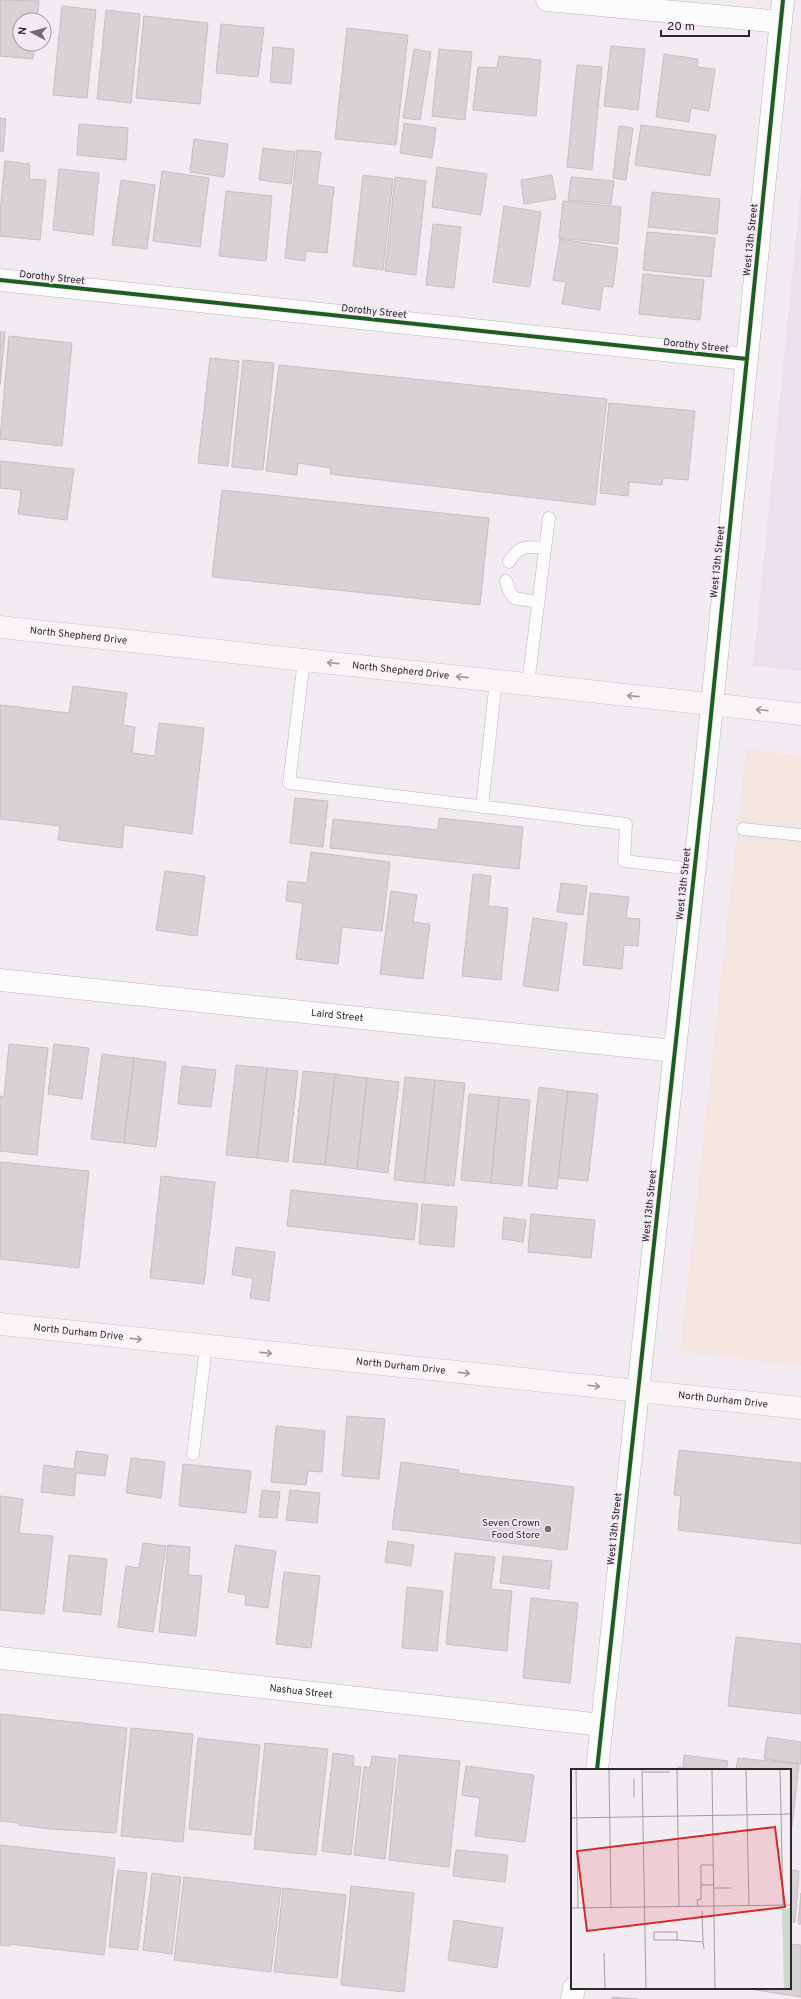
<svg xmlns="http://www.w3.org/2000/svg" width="801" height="1999" font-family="Overpass,sans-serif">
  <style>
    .commercial { fill: #f3e5df }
    .education { fill: #ece0ec }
    .building { fill: #d7d2d3; stroke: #c5bfc1 }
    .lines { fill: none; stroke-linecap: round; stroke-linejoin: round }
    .lane-casing { stroke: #b8b4b8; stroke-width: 13 }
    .street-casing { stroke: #b8b4b8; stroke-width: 23 }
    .primary-casing { stroke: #c9bfc1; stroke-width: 23 }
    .lane { stroke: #fdfcfd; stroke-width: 12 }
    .street { stroke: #fdfcfd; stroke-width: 22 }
    .primary { stroke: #f9f4f5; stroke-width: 22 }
    .cycleway-casing { stroke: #f5e9f4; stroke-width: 6 }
    .cycleway { stroke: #1b5e20; stroke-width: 4 }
    .oneway { stroke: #9d989a }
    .poi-dot { fill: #716c71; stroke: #f5e9f4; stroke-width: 1.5 }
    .labels { text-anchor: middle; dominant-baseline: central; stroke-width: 3.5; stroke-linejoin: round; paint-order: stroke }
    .street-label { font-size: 10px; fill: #2c272b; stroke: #f5e9f4 }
    .poi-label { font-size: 10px; fill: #2c272b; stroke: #f5e9f4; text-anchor: end }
    .inset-road { fill: none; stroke: #a39da2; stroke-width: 1 }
    .view { fill: #d62828; fill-opacity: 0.15; stroke: #d62828; stroke-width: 2 }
    .inset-edge { fill: none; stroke: #2c272b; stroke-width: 2 }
  </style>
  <rect width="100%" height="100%" fill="#f2ecf2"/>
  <path class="commercial" d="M746,750L801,755V1366L680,1351Z"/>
  <path class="education" d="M801,187V671L753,666Z"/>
  <path class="building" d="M0,0L39,1L37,20H20V44H35L33,59L0,56Z
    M62,6L96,10L87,98L53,95Z
    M106,10L140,14L131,103L97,99Z
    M144,16L208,23L200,104L136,98Z
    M221,24L264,28L258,77L216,73Z
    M347,28L408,35L396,145L335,139Z
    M611,46L645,49L638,110L604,106Z
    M273,47L294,49L291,84L270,82Z
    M414,49L431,52L420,120L403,118Z
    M439,49L472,52L465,120L432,116Z
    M664,54L698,59L697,67L715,69L709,111L691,108L689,122L656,117Z
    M499,56L541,60L536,116L473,110L478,67L497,68Z
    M577,65L602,67L592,170L567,167Z
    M0,118L6,119L3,152L0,151Z
    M404,123L436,128L432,158L400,153Z
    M79,124L128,128L126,160L77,155Z
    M641,125L716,135L710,176L635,165Z
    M619,126L633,128L626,180L613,178Z
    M194,139L228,144L224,177L190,172Z
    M263,148L295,152L291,184L259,180Z
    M297,150L321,152L317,185L334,187L327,253L306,251L305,261L285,258Z
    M5,161L30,164L29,179L46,180L40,240L0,236V212Z
    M437,167L487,174L481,215L432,207Z
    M59,169L99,173L93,235L53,230Z
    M162,171L209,178L200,247L153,241Z
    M363,175L393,179L383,270L353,266Z
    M552,175L556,199L524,204L521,180Z
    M395,177L426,181L416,275L385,271Z
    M571,177L614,181L611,204L568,200Z
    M121,180L155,185L147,249L112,245Z
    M226,191L272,196L266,261L219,256Z
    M652,192L720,199L717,234L648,227Z
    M563,201L621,207L618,244L559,238Z
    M504,206L541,212L530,287L493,282Z
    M433,224L461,227L454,288L426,285Z
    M647,232L715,238L711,277L643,270Z
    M560,239L618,248L613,287L603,286L600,310L562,304L566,282L553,280Z
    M643,274L704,280L700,320L639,314Z
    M0,332H5L0,385Z
    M9,336L72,343L62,446L0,439Z
    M210,358L239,361L228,466L198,463Z
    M243,360L274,363L263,470L232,467Z
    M279,365L607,399L595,505L330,474L331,468L298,463L297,475L266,471Z
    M609,403L695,411L688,480L663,478L662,485L629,482L628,496L600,493Z
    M0,461L74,469L67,520L18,514L21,490L0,488Z
    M222,490L489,518L480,605L212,577Z
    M73,686L127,693L123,725L135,727L132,753L155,756L159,723L204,728L192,834L124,825L122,848L58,840L60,826L0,819V705L69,713Z
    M295,798L328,801L323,847L290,843Z
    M439,818L523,827L519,869L330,848L333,819L438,830Z
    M311,852L390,862L382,931L342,927L338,964L296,959L303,903L286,901L288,881L307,883Z
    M165,871L205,876L197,936L156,930Z
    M473,874L491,876L488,906L508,908L501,980L462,976Z
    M561,883L587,886L583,915L557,912Z
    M391,891L417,895L413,922L430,924L423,979L380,974Z
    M590,893L629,897L626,918L640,919L638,946L624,945L622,969L583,965Z
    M533,918L567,923L558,991L523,986Z
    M9,1044L48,1048L37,1155L0,1151V1096L4,1097Z
    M54,1044L89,1048L82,1099L48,1094Z
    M102,1054L134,1058L124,1143L91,1139Z
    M134,1058L166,1062L156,1147L124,1143Z
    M236,1065L267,1068L257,1158L226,1155Z
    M182,1066L216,1070L211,1107L178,1104Z
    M267,1068L298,1071L288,1162L257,1158Z
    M303,1071L335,1074L325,1165L293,1162Z
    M335,1074L367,1078L357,1169L325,1165Z
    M405,1077L435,1080L424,1183L394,1180Z
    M367,1078L399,1082L388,1173L357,1169Z
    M435,1080L465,1083L454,1186L424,1183Z
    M539,1087L568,1091L557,1189L528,1186Z
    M568,1091L598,1094L588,1181L558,1178Z
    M469,1094L499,1097L491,1183L461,1180Z
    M499,1097L530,1100L522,1186L491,1183Z
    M0,1162L89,1171L79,1268L0,1259Z
    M161,1176L215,1182L204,1284L150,1278Z
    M291,1190L418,1204L414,1240L287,1226Z
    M422,1204L457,1207L454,1247L419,1244Z
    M531,1214L595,1220L591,1258L528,1252Z
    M504,1217L526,1220L523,1242L502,1239Z
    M236,1247L275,1252L269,1301L250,1298L253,1278L232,1275Z
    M347,1416L385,1419L379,1479L342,1476Z
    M276,1426L325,1431L322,1472L308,1471L306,1485L271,1482Z
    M679,1450L801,1463V1544L678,1530L681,1496L674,1495Z
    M76,1451L108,1455L105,1476L76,1473L74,1496L41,1492L44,1465L74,1469Z
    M131,1458L165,1462L161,1498L126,1493Z
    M401,1462L459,1470L458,1473L574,1487L567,1550L392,1529Z
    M183,1464L251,1471L246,1513L179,1506Z
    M262,1490L280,1492L277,1518L259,1517Z
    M290,1490L320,1493L317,1523L286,1520Z
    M0,1496L23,1499L19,1533L53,1536L44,1614L0,1610Z
    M388,1541L414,1545L411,1566L385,1562Z
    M143,1543L166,1546L153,1632L118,1627L126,1566L139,1568Z
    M168,1545L190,1547L188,1575L202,1576L196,1636L159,1632Z
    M235,1545L276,1551L268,1608L245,1605L246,1595L228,1592Z
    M455,1553L495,1557L491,1589L512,1591L507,1651L446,1644Z
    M69,1555L107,1559L101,1615L63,1611Z
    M503,1556L552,1561L549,1589L500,1583Z
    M284,1572L320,1576L311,1648L276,1644Z
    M407,1587L443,1591L437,1651L402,1648Z
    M531,1598L578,1603L570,1683L523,1678Z
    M736,1637L801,1644V1714L728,1706Z
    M0,1714L127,1728L116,1833L51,1829L19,1825V1823L0,1821Z
    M131,1728L193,1734L183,1842L121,1836Z
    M767,1737L801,1742V1764L764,1759Z
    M198,1738L260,1745L251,1835L189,1829Z
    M265,1743L328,1749L316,1855L254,1849Z
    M333,1753L354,1756L353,1766L361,1767L351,1855L322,1851Z
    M399,1755L460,1761L449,1867L389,1860Z
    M684,1755L728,1761L726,1770L683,1768Z
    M372,1756L396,1759L385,1859L354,1855L364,1767L370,1768Z
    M738,1758L799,1764L792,1827H790V1770H736Z
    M466,1766L534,1775L525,1842L475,1836L480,1798L462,1795Z
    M678,1767L683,1768L703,1770H678Z
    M0,1845L115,1858L104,1955L9,1944V1946L0,1945Z
    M456,1850L508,1855L505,1882L453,1876Z
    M118,1870L147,1873L138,1950L109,1947Z
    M790,1870L799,1871L795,1922H790Z
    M152,1873L181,1877L172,1954L143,1950Z
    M184,1877L281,1888L271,1972L174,1960Z
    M351,1886L414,1893L404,1992L341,1985Z
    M283,1888L346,1895L337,1978L274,1972Z
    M801,1893V1924H798Z
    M454,1920L503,1928L497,1968L448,1960Z
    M790,1944L801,1945V1997L743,1988H790Z
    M612,1997L637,1999H612Z"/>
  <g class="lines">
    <g class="lane-casing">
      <path id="lane" d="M509,562C520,544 526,547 545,548
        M506,581L509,590L514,598L538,602
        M304,660L289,783L626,824L624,861L694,869
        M528,684L549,518
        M482,807L496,681
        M743,829L801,835
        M193,1454L206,1347"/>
    </g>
    <g class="street-casing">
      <g id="street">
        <path d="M547,0L781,22"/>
        <path d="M0,280L747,359"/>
        <path id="s1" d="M0,980L674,1051"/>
        <path id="s2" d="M0,1658L602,1725"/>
        <path d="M597,1770L708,745L783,0"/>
        <path d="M572,1999L574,1988"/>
      </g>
    </g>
    <g class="primary-casing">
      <g id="primary">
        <path id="s3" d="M0,627L801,714"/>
        <path id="s4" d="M0,1324L801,1408"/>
      </g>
    </g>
    <use href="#lane" class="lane"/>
    <use href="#street" class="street"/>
    <use href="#primary" class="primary"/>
    <g class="cycleway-casing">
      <path id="cycleway" d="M0,280L747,359
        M597,1770L708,745L783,0"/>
    </g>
    <use href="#cycleway" class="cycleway"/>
  </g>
  <defs><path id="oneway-shaft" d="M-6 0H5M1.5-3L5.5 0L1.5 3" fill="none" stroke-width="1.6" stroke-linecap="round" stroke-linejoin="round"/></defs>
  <g class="oneway">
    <use href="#oneway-shaft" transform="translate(333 663) rotate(-174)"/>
    <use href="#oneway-shaft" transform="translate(462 677) rotate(-174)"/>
    <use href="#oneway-shaft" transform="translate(633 696) rotate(-174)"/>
    <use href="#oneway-shaft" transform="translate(762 710) rotate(-174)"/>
    <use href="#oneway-shaft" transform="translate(136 1339) rotate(6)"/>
    <use href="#oneway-shaft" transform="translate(266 1353) rotate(6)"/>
    <use href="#oneway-shaft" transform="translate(464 1373) rotate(6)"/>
    <use href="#oneway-shaft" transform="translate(594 1386) rotate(6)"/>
  </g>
  <circle class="poi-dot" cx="548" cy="1529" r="4"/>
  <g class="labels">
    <g class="street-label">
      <text transform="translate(751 240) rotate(-84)">West 13th Street</text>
      <text transform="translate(52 278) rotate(6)">Dorothy Street</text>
      <text transform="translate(374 312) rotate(6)">Dorothy Street</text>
      <text transform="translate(696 346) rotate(6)">Dorothy Street</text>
      <text transform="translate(718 562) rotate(-84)">West 13th Street</text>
      <text stroke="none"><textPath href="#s3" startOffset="79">North Shepherd Drive</textPath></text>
      <text stroke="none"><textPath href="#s3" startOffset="403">North Shepherd Drive</textPath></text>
      <text transform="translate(684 884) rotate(-84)">West 13th Street</text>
      <text stroke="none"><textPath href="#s1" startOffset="339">Laird Street</textPath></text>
      <text transform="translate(650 1206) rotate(-84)">West 13th Street</text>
      <text stroke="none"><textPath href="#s4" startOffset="79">North Durham Drive</textPath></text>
      <text stroke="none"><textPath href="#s4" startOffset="403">North Durham Drive</textPath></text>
      <text stroke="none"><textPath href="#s4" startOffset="727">North Durham Drive</textPath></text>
      <text transform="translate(615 1529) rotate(-84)">West 13th Street</text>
      <text stroke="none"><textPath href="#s2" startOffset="303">Nashua Street</textPath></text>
    </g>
    <g class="poi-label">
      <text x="540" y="1523">Seven Crown<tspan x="540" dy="12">Food Store</tspan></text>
    </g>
  </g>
  <g transform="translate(571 1769)">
    <rect width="220" height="220" fill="#f2ecf2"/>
    <path d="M220,139V220H213L211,140Z" fill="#c9dacd"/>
    <path class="inset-road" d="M5,0L7,139M38,0L40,139M71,0L75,220M106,0L108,138M141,0L144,220M175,0L178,137M209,0L212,136M72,3H99M63,28V10M0,49L220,45M130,116H143M143,119H160M127,138L126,131L130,130V96H143M0,139L220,136M131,142L132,173M106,171H83V163H106V171L132,173L133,180M33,184L34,220"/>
    <path class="view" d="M204,58L214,138L16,162L6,82Z"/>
    <rect width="220" height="220" class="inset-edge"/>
  </g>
  <g transform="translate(32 32) rotate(277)"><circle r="19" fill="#f5e9f4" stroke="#a59ba4"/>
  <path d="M0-3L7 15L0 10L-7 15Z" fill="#716c71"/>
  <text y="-6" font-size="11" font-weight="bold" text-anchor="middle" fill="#2c272b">N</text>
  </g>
  <path d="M661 30v6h88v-6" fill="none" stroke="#2c272b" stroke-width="2"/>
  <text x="667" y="30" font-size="12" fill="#2c272b" stroke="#f5e9f4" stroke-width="3" paint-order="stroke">20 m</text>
</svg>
